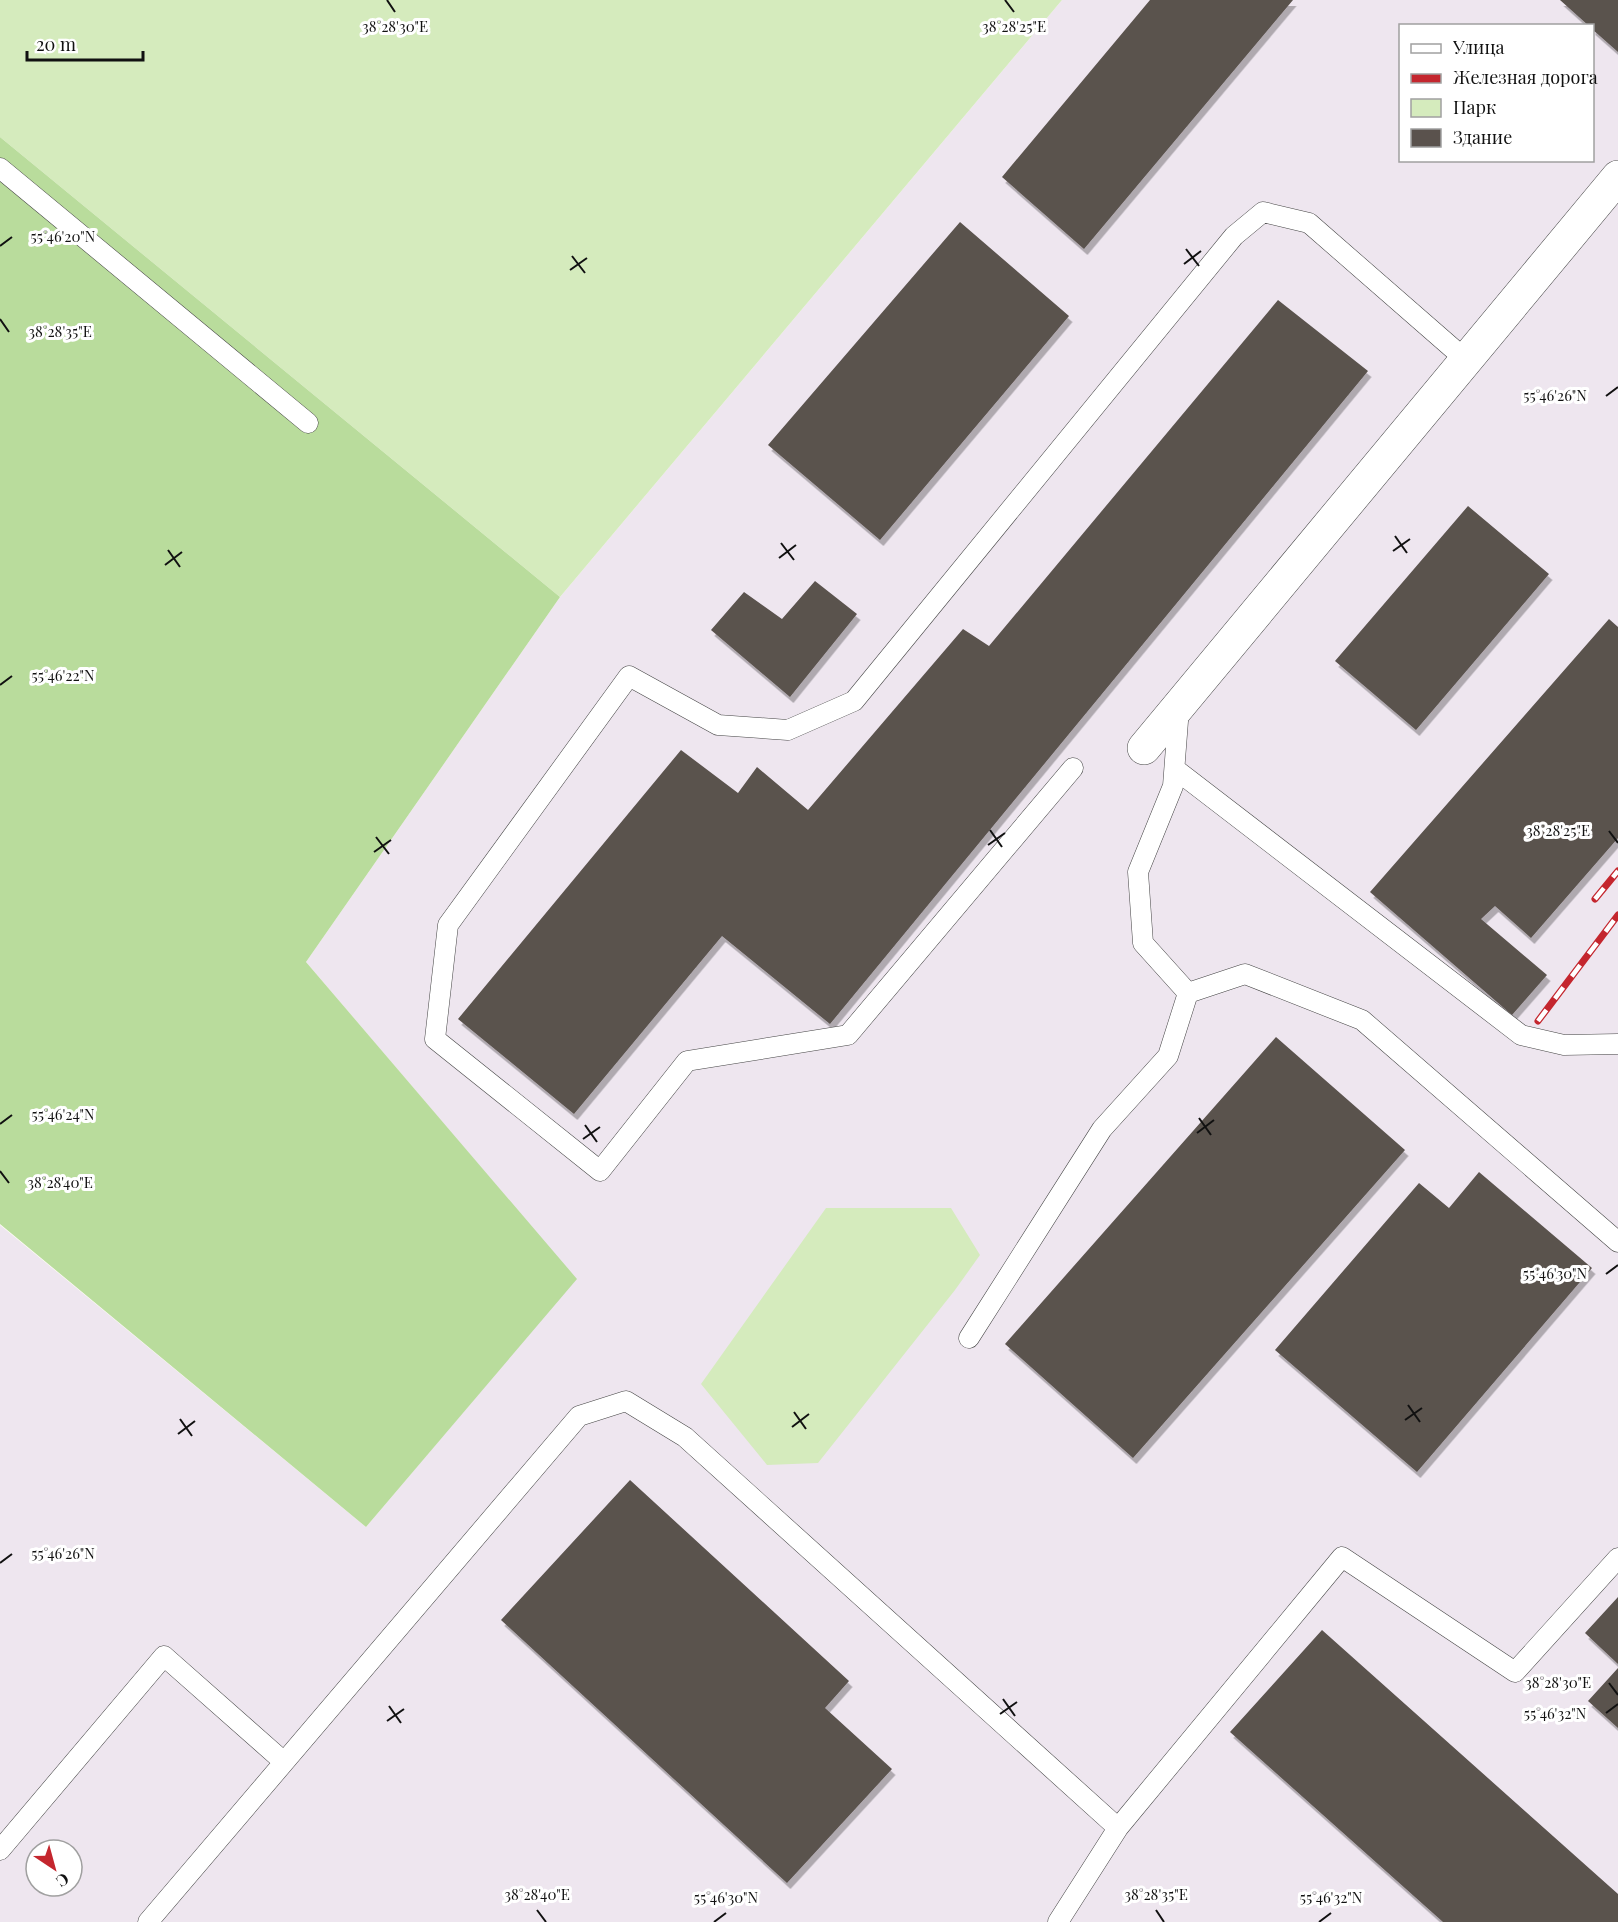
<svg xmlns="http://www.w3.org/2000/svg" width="1618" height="1922" font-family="'Playfair Display',serif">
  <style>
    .industrial { fill: #eee6ef; fill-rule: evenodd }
    .green { fill: #d5ebbd }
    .forest { fill: #b9dc9c }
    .building { fill: #5a524d; filter: url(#shadow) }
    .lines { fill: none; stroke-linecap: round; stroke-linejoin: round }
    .service-casing { stroke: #444; stroke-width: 21 }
    .minor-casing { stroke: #444; stroke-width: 34 }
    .service { stroke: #fff; stroke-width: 20 }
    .minor { stroke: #fff; stroke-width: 33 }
    .rail-casing { stroke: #c4262e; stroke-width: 7 }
    .rail { stroke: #fff; stroke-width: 4.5; stroke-dasharray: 14; stroke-linecap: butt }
    .ticks { fill: none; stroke: #111; stroke-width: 2 }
    .ticks-label { font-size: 15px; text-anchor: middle; fill: #111; stroke: #fff; stroke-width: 6; stroke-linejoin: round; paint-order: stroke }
  </style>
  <defs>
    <filter id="shadow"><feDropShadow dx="3.5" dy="6" stdDeviation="0" flood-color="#0004"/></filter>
  </defs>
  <rect width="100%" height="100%" fill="#fffdf5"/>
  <path class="industrial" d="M1062,0H1618V1922H0V1225L366,1527L576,1279L306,962L560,597ZM1400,26H1592V160H1400ZM36,1850H72V1886H36Z"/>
  <path class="green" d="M0,0H1062L560,597L0,137Z
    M826,1208H951L980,1255L955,1290L818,1463L767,1465L701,1384Z"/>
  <path class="forest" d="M0,137L560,597L306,962L577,1279L366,1527L0,1224Z"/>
  <path class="building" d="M1150,0H1293L1084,249L1002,177Z
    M1560,0H1618V52L1592,29V26H1589Z
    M960,222L1069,316L880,540L768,445Z
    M1278,300L1368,371L830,1024L722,936L574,1114L458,1019L681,750L738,793L757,767L808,810L963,629L989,646Z
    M1468,506L1549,574L1416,730L1335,661Z
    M815,581L857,614L790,697L711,630L744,592L782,619Z
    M1609,619L1618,627V838L1531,938L1495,906L1481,919L1547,975L1512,1015L1370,892Z
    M1276,1037L1405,1150L1133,1458L1005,1344Z
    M1479,1172L1592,1268L1417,1472L1275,1350L1419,1183L1449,1208Z
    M630,1480L849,1681L825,1708L892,1769L787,1883L501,1620Z
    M1618,1597V1664L1585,1633Z
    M1322,1630L1618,1894V1922H1443L1230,1732Z
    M1618,1668V1728L1588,1701Z"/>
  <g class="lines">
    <g class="service-casing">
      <path id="service" d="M0,168L308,423
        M1073,768L848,1035L687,1061L600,1171L435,1039L448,925L629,676L718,725L788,730L854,701L1234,236L1263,212L1309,223L1466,360
        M1175,769L1521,1035L1564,1045L1618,1044
        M1188,993L1245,974L1362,1020L1618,1242
        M969,1338L1102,1129L1168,1056L1188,993L1143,943L1138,872L1173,786L1179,708
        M0,1850L164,1656L284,1762
        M148,1922L579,1416L626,1401L685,1437L1118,1828
        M1058,1922L1118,1828L1342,1557L1515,1672L1618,1558"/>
    </g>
    <g class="minor-casing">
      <path id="minor" d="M1144,748L1618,177"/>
    </g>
    <use href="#service" class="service"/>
    <use href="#minor" class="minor"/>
    <g class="rail-casing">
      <path id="rail" d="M1595,899L1618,871
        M1538,1021L1618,915"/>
    </g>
    <use href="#rail" class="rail"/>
  </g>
  <path class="ticks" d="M387,0L395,12M1005,0L1014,12M0,246L12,237M1186,249L1199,266M572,256L585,273M1184,264L1201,251M570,270L587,258M0,319L9,332M1606,396L1618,387M1395,536L1407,553M781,543L794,560M168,550L180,567M1393,551L1410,539M779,558L796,545M165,565L182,552M0,685L12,676M990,830L1002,847M1609,831L1618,843M376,837L389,854M988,845L1005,833M374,852L391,840M1199,1118L1211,1135M0,1124L12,1115M585,1125L597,1142M1197,1133L1214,1120M583,1139L600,1127M0,1171L9,1183M1606,1274L1618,1265M1408,1405L1420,1422M794,1412L806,1429M180,1419L192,1436M1405,1420L1422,1408M792,1427L809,1414M178,1434L195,1421M0,1563L12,1554M1609,1683L1618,1695M1003,1699L1015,1716M389,1706L401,1723M1606,1713L1618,1704M1000,1714L1017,1702M387,1721L404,1709M537,1910L546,1922M1156,1910L1164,1922M714,1922L726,1913M1319,1922L1331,1913"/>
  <g class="ticks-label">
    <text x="395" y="32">38°28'30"E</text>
    <text x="1014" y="32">38°28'25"E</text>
    <text x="63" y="242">55°46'20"N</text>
    <text x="60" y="337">38°28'35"E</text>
    <text x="1555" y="401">55°46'26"N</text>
    <text x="63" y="681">55°46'22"N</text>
    <text x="1558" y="836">38°28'25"E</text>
    <text x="63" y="1120">55°46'24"N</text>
    <text x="60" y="1188">38°28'40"E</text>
    <text x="1555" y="1279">55°46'30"N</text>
    <text x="63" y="1559">55°46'26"N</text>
    <text x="1558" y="1688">38°28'30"E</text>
    <text x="1555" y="1719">55°46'32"N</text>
    <text x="537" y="1900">38°28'40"E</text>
    <text x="1156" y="1900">38°28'35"E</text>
    <text x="726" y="1903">55°46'30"N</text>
    <text x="1331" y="1903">55°46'32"N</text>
  </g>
  <rect x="1399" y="24" width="195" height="138" fill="#ffffff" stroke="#a0a0a0" stroke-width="1.5"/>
  <rect x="1411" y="44" width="30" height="9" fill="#ffffff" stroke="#a0a0a0" stroke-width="1.5"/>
  <text x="1453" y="54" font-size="18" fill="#111111">Улица</text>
  <rect x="1411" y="74" width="30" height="9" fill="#c4262e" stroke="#a0a0a0" stroke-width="1.5"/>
  <text x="1453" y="84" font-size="18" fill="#111111">Железная дорога</text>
  <rect x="1411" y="99" width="30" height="18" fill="#d5ebbd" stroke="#a0a0a0" stroke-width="1.5"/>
  <text x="1453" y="114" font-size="18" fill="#111111">Парк</text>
  <rect x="1411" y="129" width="30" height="18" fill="#5a524d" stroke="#a0a0a0" stroke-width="1.5"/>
  <text x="1453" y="144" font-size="18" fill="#111111">Здание</text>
  <g transform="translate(54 1868) rotate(144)"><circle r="28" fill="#ffffff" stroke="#a0a0a0" stroke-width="1.5"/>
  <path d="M0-4.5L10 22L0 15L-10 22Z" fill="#c4262e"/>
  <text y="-9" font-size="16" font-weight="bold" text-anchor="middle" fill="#111111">С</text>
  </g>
  <path d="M27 51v9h116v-9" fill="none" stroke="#111111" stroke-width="3"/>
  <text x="36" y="51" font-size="18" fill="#111111" stroke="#ffffff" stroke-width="4.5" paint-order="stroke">20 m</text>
</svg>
